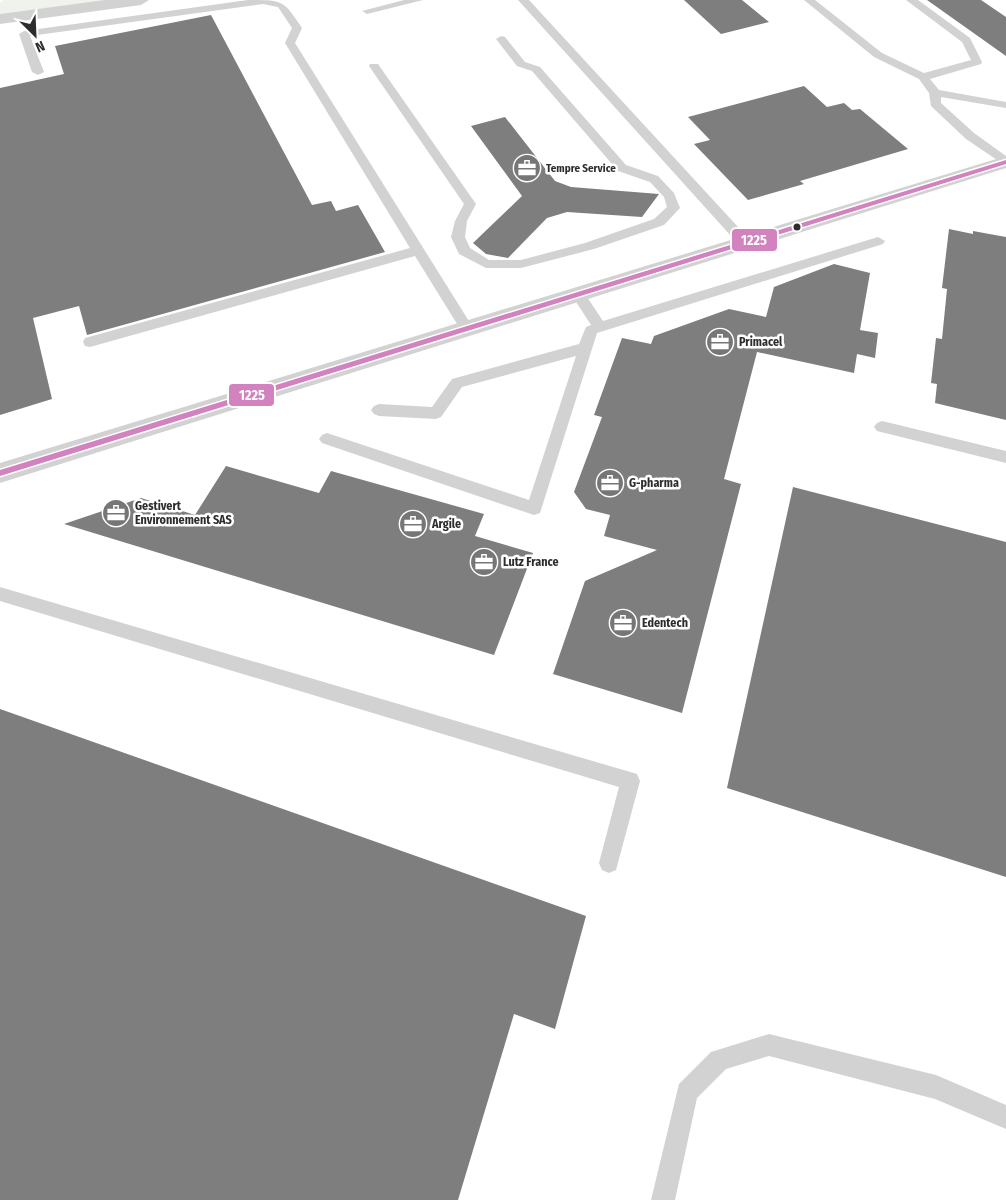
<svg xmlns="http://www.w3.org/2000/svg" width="1006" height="1200" font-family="'Fira Sans Condensed',sans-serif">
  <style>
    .green { fill: #eff3eb }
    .building { fill: #7e7e7e }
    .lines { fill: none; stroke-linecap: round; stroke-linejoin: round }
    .lane { fill: #d2d2d2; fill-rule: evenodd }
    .street { fill: #d2d2d2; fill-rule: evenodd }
    .bus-1-casing { stroke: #fff; stroke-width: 3 }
    .bus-1 { fill: #d282be; fill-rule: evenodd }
    .bus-dot { fill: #2d2d2d; stroke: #fff; stroke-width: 2 }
    .labels { text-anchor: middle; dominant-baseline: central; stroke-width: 5; stroke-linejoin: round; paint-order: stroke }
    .far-poi-label { font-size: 11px; font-weight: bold; fill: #2d2d2d; stroke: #fff; text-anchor: start }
    .poi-label { font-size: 12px; font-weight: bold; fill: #2d2d2d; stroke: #fff; text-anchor: start }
    .line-badge { stroke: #fff; stroke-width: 2 }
    .badge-label { font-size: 14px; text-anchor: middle; font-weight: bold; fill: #fff }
  </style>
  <rect width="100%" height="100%" fill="#fff"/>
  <path class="green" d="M3,0H111L0,14V3Z"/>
  <path class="building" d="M684,0H742L769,22L721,34Z
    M927,0H981L1006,17V56Z
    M211,15L312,205L331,201L336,211L358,205L385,252L87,335L79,306L33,318L52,399L0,415V88L64,74L55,46Z
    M804,86L827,107L844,103L852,110L860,109L908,149L800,181L804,184L748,200L694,144L710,140L688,117Z
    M505,117L555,181L571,187L659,194L642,217L567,212L547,218L508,258L486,254L473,243L522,196L471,126Z
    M949,229L973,234V231L1006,237V420L935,403L937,384L931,383L936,338L942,339L947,289L942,288Z
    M834,264L870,273L860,330L878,333L875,358L857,354L854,373L757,352L724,479L741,484L682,713L553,674L585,581L657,550L604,536L610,515L586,509L574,492L602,417L594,415L622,338L651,344L654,336L729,309L766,317L774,287Z
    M226,466L319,493L331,471L484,514L475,536L533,553L494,655L64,524L141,498L195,515Z
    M793,487L1006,542V877L727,788Z
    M0,709L586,916L555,1029L514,1014L458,1200H0Z"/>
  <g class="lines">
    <path class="lane" d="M248,0C284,0 283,0 302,28L295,43L472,326L474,329L472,332H462L415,256L90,347L85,346L83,342L85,338L410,248L285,43L292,28L278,7L263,4L30,36L44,72L38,75L32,72L19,34L24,31Z
      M404,0H423L367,14L362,11Z
      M518,0H529L750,240L752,243L750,246H740Z
      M804,0H815L882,53L924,73L971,60L962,42L906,0H918L970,38L982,62L981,64L930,79L939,90L1006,102V108L941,97V103L974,133L1006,156V166L966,139L931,106L929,93L919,79L874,57Z
      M501,36L505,37L525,62L540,67L626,165L658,176L674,193L680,208L664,225L594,249L521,268H486L459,254L451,237L455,221L464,204L369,66L370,64H378L476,204L467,221L465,237L470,248L489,260H521L585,243L654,219L667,207L664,197L650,182L618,171L532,71L517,66L496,39Z
      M878,237L885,241L883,244L597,333L540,513L534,515L528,513L322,443L319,439L322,435L327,433L529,500L576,356L462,387L441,417L436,419L379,416L374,414L371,410L374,406L379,404L432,407L452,379L579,344L586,327L591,325L571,294L573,291H583L603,321Z
      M882,421L1006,451V463L877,431L874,427L877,423Z
      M0,587L637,774L640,781L616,870L609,873L602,870L599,863L619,787L0,601Z
      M769,1034L936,1075L1006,1105V1129L935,1099L769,1056L726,1069L697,1098L675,1200H651L679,1084L711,1052Z"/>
    <path class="street" d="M105,0H149L141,5L0,24V14Z
      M1006,156V168L0,483V463Z"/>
    <g class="bus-1-casing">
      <path id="bus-1" d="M1006,160V164L0,476V470Z"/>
    </g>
    <use href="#bus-1" class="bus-1"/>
  </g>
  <defs>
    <g id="office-disc" transform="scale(1.4375)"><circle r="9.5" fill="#767676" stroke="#fff"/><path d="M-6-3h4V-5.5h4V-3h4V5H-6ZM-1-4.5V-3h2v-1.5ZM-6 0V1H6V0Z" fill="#fff"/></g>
  </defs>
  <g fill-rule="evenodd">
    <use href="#office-disc" x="527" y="168"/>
    <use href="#office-disc" x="720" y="342"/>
    <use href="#office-disc" x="610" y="483"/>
    <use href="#office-disc" x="116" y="513"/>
    <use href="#office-disc" x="413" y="524"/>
    <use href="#office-disc" x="484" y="562"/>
    <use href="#office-disc" x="623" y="623"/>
  </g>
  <circle class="bus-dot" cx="797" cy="227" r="4.5"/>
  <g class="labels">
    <g class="far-poi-label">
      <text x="546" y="168">Tempre Service</text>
    </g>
    <g class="poi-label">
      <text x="739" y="342">Primacel</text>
      <text x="629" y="483">G-pharma</text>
      <text x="135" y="506">Gestivert<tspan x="135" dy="14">Environnement SAS</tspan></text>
      <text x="432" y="524">Argile</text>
      <text x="503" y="562">Lutz France</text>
      <text x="642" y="623">Edentech</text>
    </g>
  </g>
  <g class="line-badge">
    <rect x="731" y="228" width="47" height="24" rx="5" fill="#d282be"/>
    <rect x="228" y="383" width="47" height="24" rx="5" fill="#d282be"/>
  </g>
  <g class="badge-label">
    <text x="754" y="245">1225</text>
    <text x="252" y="400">1225</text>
  </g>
  <g transform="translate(35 35) rotate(156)" stroke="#ffffff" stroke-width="4" paint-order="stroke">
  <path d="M0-4L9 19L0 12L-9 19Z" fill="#2d2d2d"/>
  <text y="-8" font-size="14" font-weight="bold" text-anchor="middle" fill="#2d2d2d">N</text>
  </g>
</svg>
